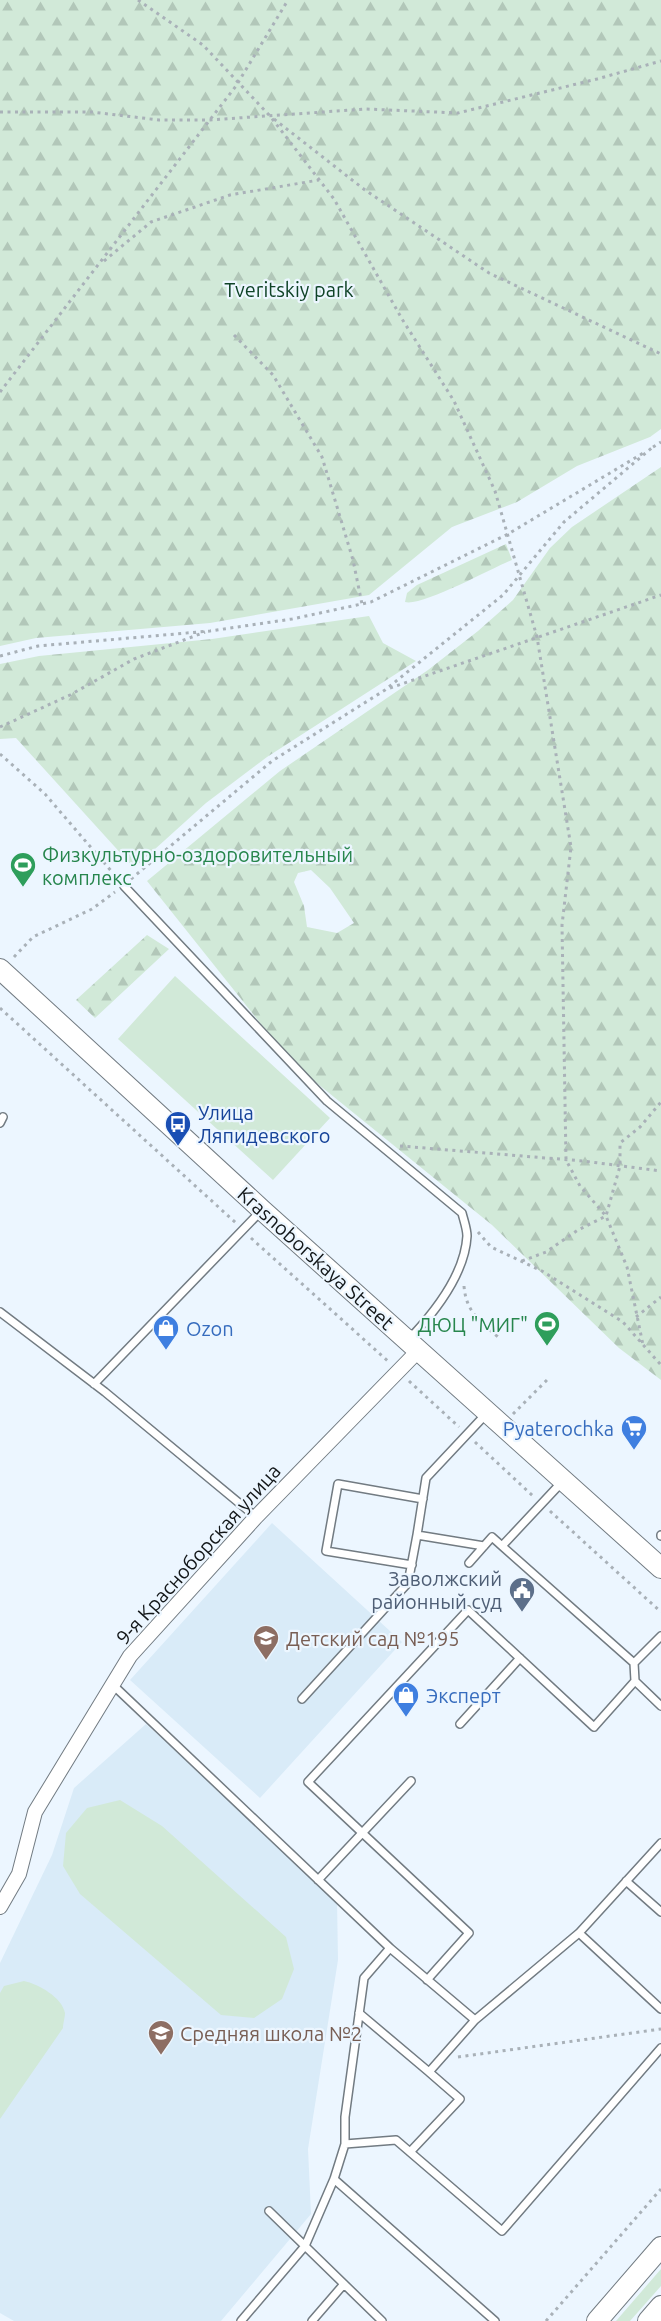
<svg xmlns="http://www.w3.org/2000/svg" width="661" height="2321" font-family="Ubuntu,sans-serif">
  <style>
    .built { fill: #d9ebf8 }
    .green { fill: #d1e9d8 }
    .forest { fill: url(#forest-firs); fill-rule: evenodd }
    .lines { fill: none; stroke-linecap: round; stroke-linejoin: round }
    .lane-casing { stroke: #727b82; stroke-width: 10 }
    .street-casing { stroke: #727b82; stroke-width: 16 }
    .secondary-casing { stroke: #727b82; stroke-width: 22 }
    .path { stroke: #a9b1b8; stroke-width: 3; stroke-dasharray: 3 4.5; stroke-linecap: butt }
    .lane { stroke: #fff; stroke-width: 7 }
    .street { stroke: #fff; stroke-width: 14 }
    .secondary { stroke: #fff; stroke-width: 20 }
    .labels { text-anchor: middle; dominant-baseline: central; stroke-width: 4.5; stroke-linejoin: round; paint-order: stroke }
    .park-label { font-size: 20px; fill: #0f4327; stroke: #ecf6ff }
    .leisure-label { font-size: 20px; fill: #27864d; stroke: #ecf6ff; text-anchor: start }
    .transit-label { font-size: 20px; fill: #164399; stroke: #ecf6ff; text-anchor: start }
    .street-label { font-size: 20px; fill: #121618; stroke: #ecf6ff }
    .shop-label { font-size: 20px; fill: #366cbe; stroke: #ecf6ff; text-anchor: start }
    .service-label { font-size: 20px; fill: #4e5e75; stroke: #ecf6ff; text-anchor: end }
    .education-label { font-size: 20px; fill: #785e54; stroke: #ecf6ff; text-anchor: start }
  </style>
  <defs>
    <pattern id="forest-firs" width="22" height="20" patternUnits="userSpaceOnUse" patternTransform="scale(1.5)"><rect width="22" height="20" fill="#d1e9d8"/><path d="M5 1l3.5 6h-7zM16 11l3.5 6h-7z" fill="#b2c7b9"/></pattern>
  </defs>
  <rect width="100%" height="100%" fill="#ecf6ff"/>
  <path class="built" d="M272,1523L402,1642L260,1798L130,1680Z
    M146,1724L337,1900L338,1960L308,2149L311,2214L221,2321H14L0,2313V1963L52,1855L74,1788Z"/>
  <path class="green" d="M175,976L330,1118L273,1180L118,1039Z
    M120,1800L162,1826L286,1937L294,1969L282,1999L254,2018L221,2015L80,1894L63,1866L66,1833L87,1808Z
    M24,1981C38,1984 62,1997 65,2013C65,2017 63,2024 63,2028L0,2119V1993L4,1986Z
    M661,2269V2286L630,2321H616Z"/>
  <path class="forest" d="M0,0H661V429L650,437L577,466L517,502L452,527L369,595L210,623L36,638L0,646Z
    M661,467V1380L619,1348L492,1225L292,1063L147,881L280,771L428,670L478,631L513,600L550,548L572,527ZM311,870L330,888L354,923L337,933L307,927L304,906L294,882L298,873Z
    M506,544L512,560C492,568 422,607 405,602L407,593L417,585Z
    M369,616L383,643L416,661L267,757L206,803L134,868L16,738L0,739V664L39,656L212,639Z
    M147,935L169,949L95,1018L76,1000Z"/>
  <g class="lines">
    <g class="lane-casing">
      <path id="lane" d="M124,886L327,1101L462,1213C464,1221 467,1229 467,1236C465,1272 437,1309 414,1334H408
        M0,1123L3,1117
        M0,1312L105,1392L256,1517
        M94,1384L260,1212
        M562,1482L502,1546L634,1663
        M417,1535L426,1478L487,1413
        M661,1536V1535
        M469,1563L492,1537L502,1546
        M412,1565L326,1551L338,1484L423,1499
        M635,1681L661,1706
        M113,1685L390,1948
        M302,1699L408,1583L417,1535L484,1546
        M460,1724L520,1658
        M318,1880L411,1781
        M626,1881L661,1912
        M579,1933L661,2009
        M427,1980L469,1933L308,1782L468,1610L594,1727L635,1681L634,1663L661,1636
        M359,2013L429,2072L475,2020
        M345,2144L396,2140L502,2231L661,2048
        M410,2152L460,2099L429,2072
        M334,2179L495,2321
        M269,2211L382,2321
        M241,2321L305,2246L334,2179L345,2144V2117L364,1978L390,1948L475,2020L579,1933L661,1843
        M312,2321L344,2284"/>
    </g>
    <g class="street-casing">
      <path id="street" d="M0,1907L19,1874L35,1812L130,1656L256,1517L418,1351"/>
    </g>
    <g class="secondary-casing">
      <path id="secondary" d="M0,969L262,1210L661,1568
        M597,2321L661,2247
        M648,2321L661,2306"/>
    </g>
    <path class="path" d="M138,0L203,45L270,116L334,199L402,319L454,401L495,491L537,637L571,847L562,925L566,1160L580,1186L606,1216L627,1267L643,1345
      M0,112H92L159,120H209L366,109L458,113L597,79L661,61
      M274,119L365,190L489,273L661,354
      M104,261L151,222L230,195L319,180
      M234,335L273,375L322,457L353,560L362,604
      M0,392L236,86L288,0
      M653,447L661,442
      M0,656L38,646L210,631L292,619L371,602L508,534L645,452
      M390,688L661,595
      M0,727L70,695L134,659L205,632
      M0,754L45,794L118,879
      M131,879L272,761L385,690L503,595L564,522L654,446
      M14,957L33,937L92,909L115,892
      M0,1008L236,1223
      M400,1146L583,1161L661,1171
      M478,1232L491,1247L542,1271L623,1322L661,1365
      M251,1238L389,1362
      M522,1261L546,1252L578,1230L606,1216L620,1166V1143L640,1127L661,1102
      M464,1286C466,1312 480,1321 498,1337
      M636,1317L661,1297
      M409,1381L459,1427
      M513,1414L549,1378
      M475,1442L534,1497
      M550,1511L661,1612
      M458,2057L661,2029
      M546,2321L661,2189"/>
    <use href="#lane" class="lane"/>
    <use href="#street" class="street"/>
    <use href="#secondary" class="secondary"/>
  </g>
  <defs>
    <g id="stadium-pin" transform="scale(1.35)"><path d="M0 17L-7.5 6A9.5 9.5 0 1 1 7.5 6Z" fill="#2e9e5b" stroke="#ecf6ff"/><path d="M0-5a6.5 5 0 1 0 0 10a6.5 5 0 1 0 0-10ZM-3.5-1.8h7v3.6h-7Z" fill="#fff"/></g>
    <g id="bus-pin" transform="scale(1.35)"><path d="M0 17L-7.5 6A9.5 9.5 0 1 1 7.5 6Z" fill="#1a4fb4" stroke="#ecf6ff"/><path d="M-5-6H5V4H4V6H2V4H-2V6H-4V4H-5ZM-3.5-4V0h7V-4ZM-3.5 1.2v1.5H-2V1.2ZM2 1.2v1.5H3.5V1.2Z" fill="#fff"/></g>
    <g id="shop-pin" transform="scale(1.35)"><path d="M0 17L-7.5 6A9.5 9.5 0 1 1 7.5 6Z" fill="#3f7fe0" stroke="#ecf6ff"/><path d="M-5-2.5h2.3a2.7 3.5 0 0 1 5.4 0H5L5.5 6h-11ZM-1.5-2.5h3a1.5 2.3 0 0 0-3 0Z" fill="#fff"/></g>
    <g id="supermarket-pin" transform="scale(1.35)"><path d="M0 17L-7.5 6A9.5 9.5 0 1 1 7.5 6Z" fill="#3f7fe0" stroke="#ecf6ff"/><path d="M-6-5.5h2.5l.6 2H6L4.5 2H-2.5L-4.4-4H-6ZM-1.5 3.2a1.3 1.3 0 1 0 .1 0ZM3 3.2a1.3 1.3 0 1 0 .1 0Z" fill="#fff"/></g>
    <g id="civic-pin" transform="scale(1.35)"><path d="M0 17L-7.5 6A9.5 9.5 0 1 1 7.5 6Z" fill="#5c6f8a" stroke="#ecf6ff"/><path d="M-.6-6.5H3V-4.5H.6V-3L4-1V1h2V6H-6V1h2V-1L-.6-3ZM-1.2 2.5V6h2.4V2.5Z" fill="#fff"/></g>
    <g id="school-pin" transform="scale(1.35)"><path d="M0 17L-7.5 6A9.5 9.5 0 1 1 7.5 6Z" fill="#8d6e63" stroke="#ecf6ff"/><path d="M0-5L7-2L0 1L-7-2ZM-4 1L0 2.5L4 1V4Q0 6-4 4Z" fill="#fff"/></g>
  </defs>
  <g fill-rule="evenodd">
    <use href="#stadium-pin" x="23" y="865"/>
    <use href="#bus-pin" x="178" y="1124"/>
    <use href="#stadium-pin" x="547" y="1324"/>
    <use href="#shop-pin" x="166" y="1328"/>
    <use href="#supermarket-pin" x="634" y="1428"/>
    <use href="#civic-pin" x="522" y="1590"/>
    <use href="#school-pin" x="266" y="1638"/>
    <use href="#shop-pin" x="406" y="1695"/>
    <use href="#school-pin" x="161" y="2033"/>
  </g>
  <g class="labels">
    <g class="park-label">
      <text x="289" y="289">Tveritskiy park</text>
    </g>
    <g class="leisure-label">
      <text x="42" y="854">Физкультурно-оздоровительный<tspan x="42" dy="23">комплекс</tspan></text>
      <text x="528" y="1324" text-anchor="end">ДЮЦ "МИГ"</text>
    </g>
    <g class="transit-label">
      <text x="198" y="1112">Улица<tspan x="198" dy="23">Ляпидевского</tspan></text>
    </g>
    <g class="street-label">
      <text transform="translate(316 1258) rotate(42)">Krasnoborskaya Street</text>
      <text transform="translate(198 1554) rotate(-48)">9-я Красноборская улица</text>
    </g>
    <g class="shop-label">
      <text x="186" y="1328">Ozon</text>
      <text x="614" y="1428" text-anchor="end">Pyaterochka</text>
      <text x="426" y="1695">Эксперт</text>
    </g>
    <g class="service-label">
      <text x="502" y="1578">Заволжский<tspan x="502" dy="23">районный суд</tspan></text>
    </g>
    <g class="education-label">
      <text x="286" y="1638">Детский сад №195</text>
      <text x="180" y="2033">Средняя школа №2</text>
    </g>
  </g>
</svg>
